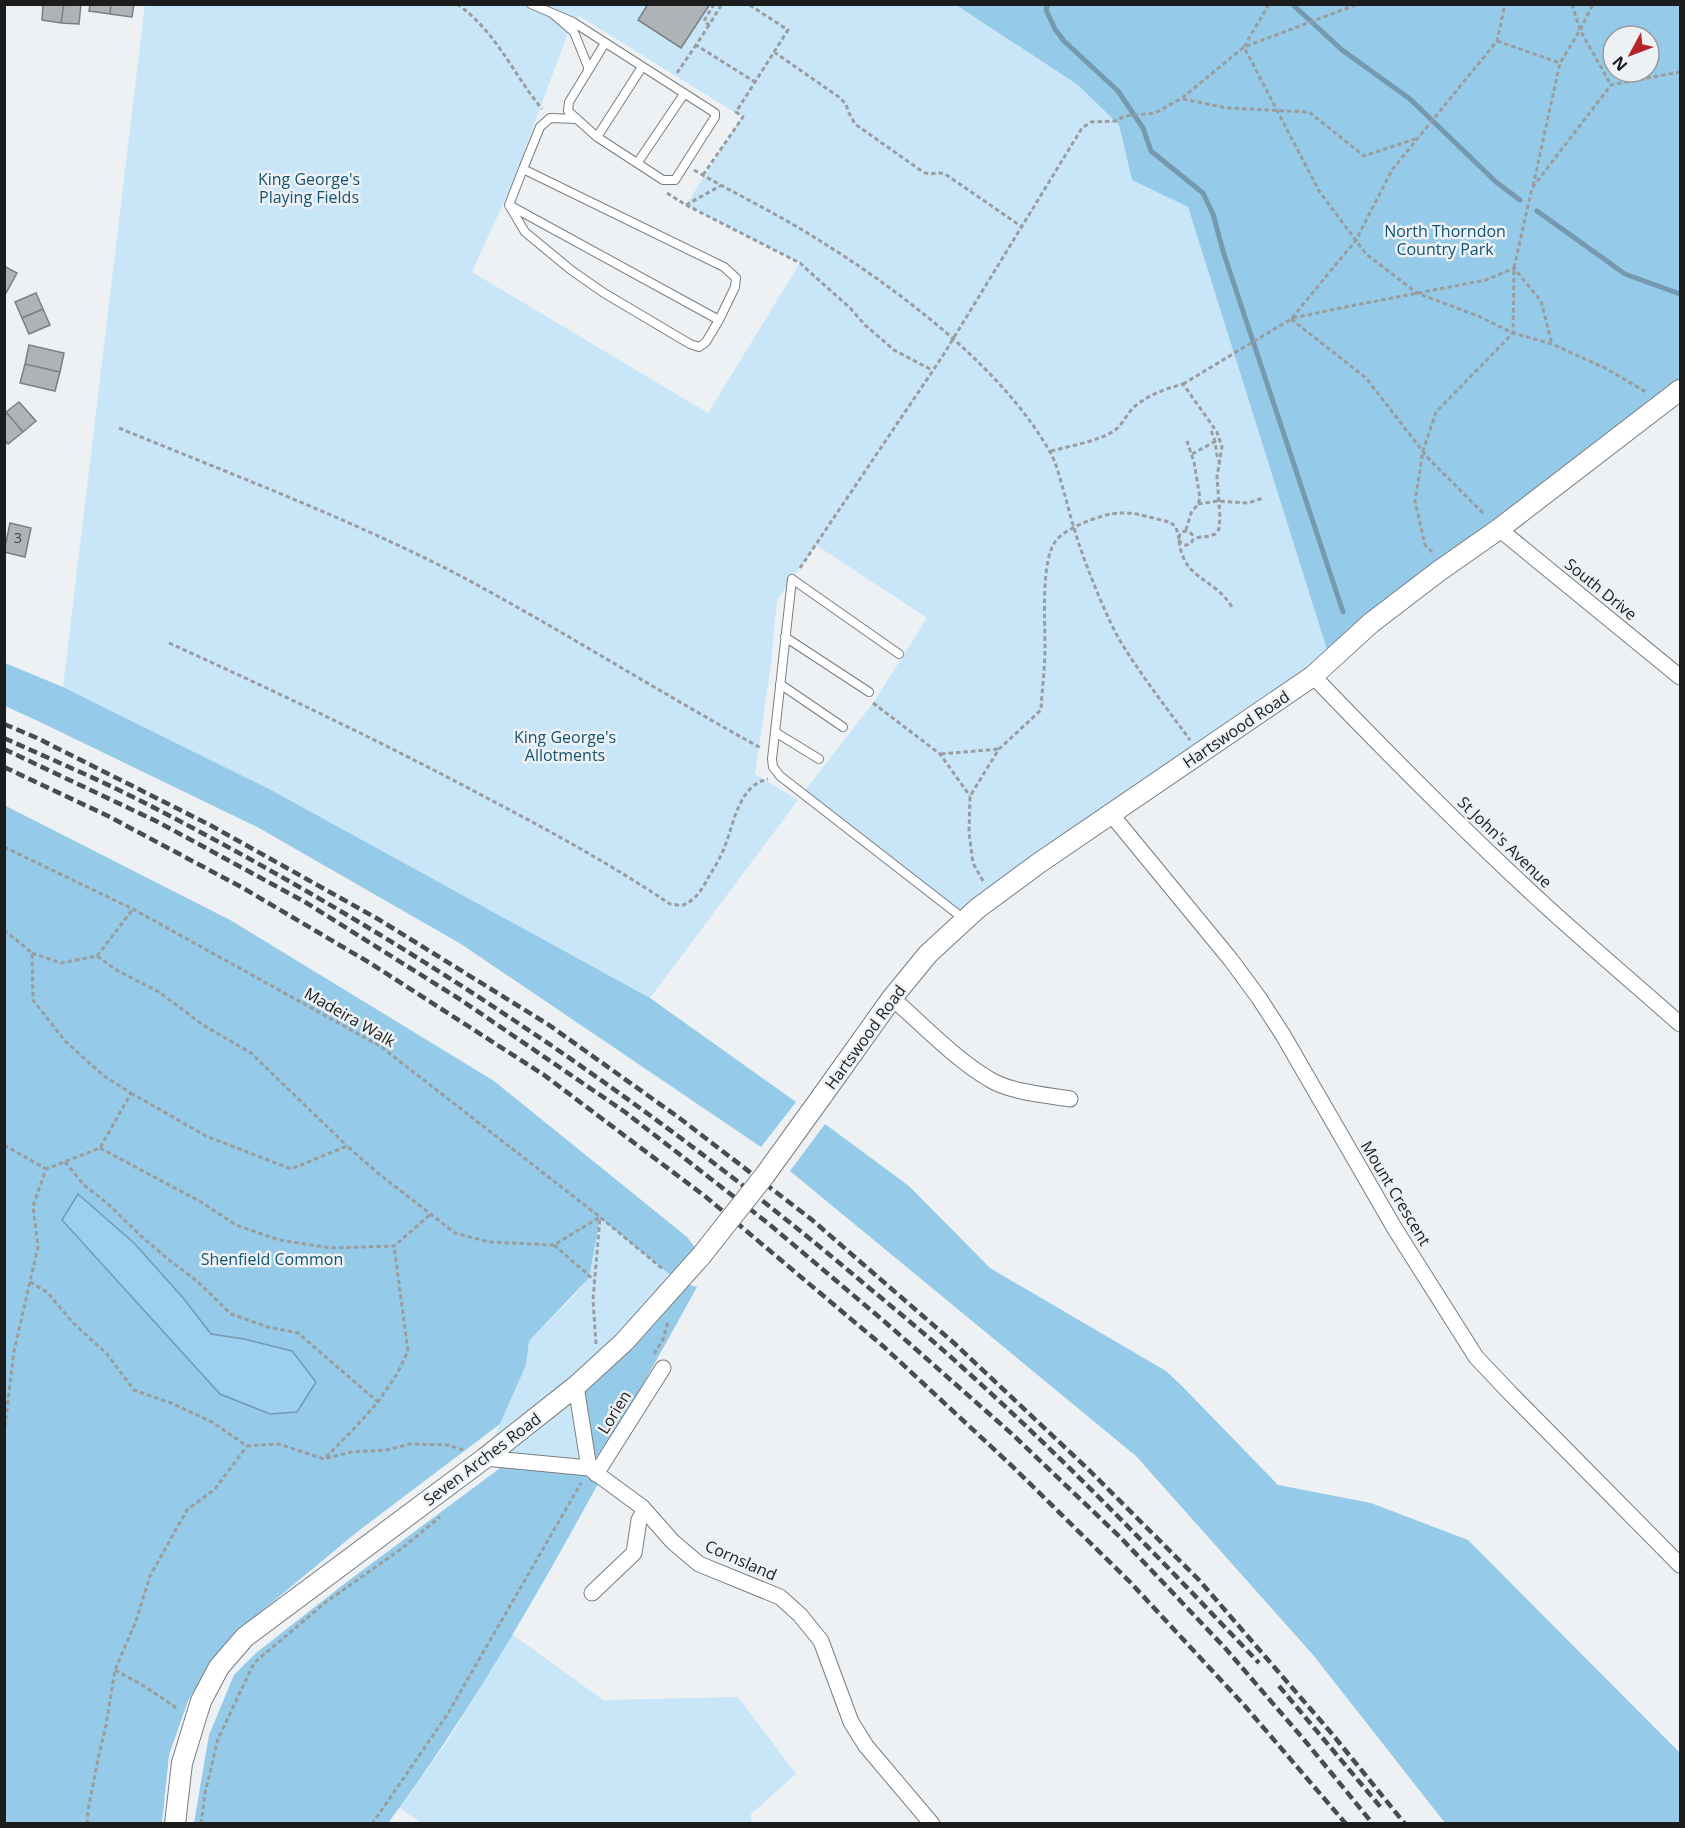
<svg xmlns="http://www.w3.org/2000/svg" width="1685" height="1828" font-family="'Open Sans',sans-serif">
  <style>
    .green { fill: #c9e6f9; fill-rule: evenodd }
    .forest { fill: #96cae9; fill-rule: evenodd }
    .water { fill: #9cd0ef; stroke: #759ab0; stroke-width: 1.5 }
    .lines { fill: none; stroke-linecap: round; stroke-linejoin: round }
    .stream { stroke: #759ab0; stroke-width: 5 }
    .building { fill: #afb3b6; stroke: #7b7f82; stroke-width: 1.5 }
    .service-casing { stroke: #797d80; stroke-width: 10 }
    .minor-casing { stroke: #797d80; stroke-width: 17 }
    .tertiary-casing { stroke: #797d80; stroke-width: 22 }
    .path { stroke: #9a9d9f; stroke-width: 3; stroke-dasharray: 4.5 3; stroke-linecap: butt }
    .service { stroke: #fff; stroke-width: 8 }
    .minor { stroke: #fff; stroke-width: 15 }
    .tertiary { stroke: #fff; stroke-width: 20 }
    .rail { stroke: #494c4d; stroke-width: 4.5; stroke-dasharray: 9 4.5; stroke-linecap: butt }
    .tertiary-bridge-casing { stroke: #797d80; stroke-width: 22; stroke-linecap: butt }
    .tertiary-bridge { stroke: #fff; stroke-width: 20 }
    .labels { text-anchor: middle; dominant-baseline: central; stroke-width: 5; stroke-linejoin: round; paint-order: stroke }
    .number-label { font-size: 14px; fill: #3f4243 }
    .park-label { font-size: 16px; fill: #135372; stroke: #edf1f4 }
    .street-label { font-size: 16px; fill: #1a1c1d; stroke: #edf1f4 }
  </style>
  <rect width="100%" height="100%" fill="#edf1f4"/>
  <path class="green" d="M145,4L956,5L1078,85L1119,125L1132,180L1188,207L1328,653L1334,658L965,920L803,793L873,703L927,618L816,545L777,600L771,664L755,774L798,800L650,998L273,791L63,687ZM579,16L742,117L686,205L800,263L708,413L472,272L512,184L572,22Z
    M600,1217L679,1282L589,1468L485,1458L526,1365L529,1341L572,1298L589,1278Z
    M512,1634L603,1700L738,1697L796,1774L751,1814V1823L422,1824L400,1808L451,1736Z"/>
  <path class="forest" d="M956,5H1680V390L1328,653L1188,207L1132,180L1119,125L1078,85ZM1613,36H1649V72H1613Z
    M5,663L63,687L273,791L650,998L796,1102L761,1147L461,944L259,828L40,722L5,706Z
    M4,805L232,921L494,1081L687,1237L701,1256L680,1282L697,1287L636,1397L589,1468L599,1482C535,1599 468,1716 388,1823H194L209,1735L234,1675L256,1653L348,1581L511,1460L589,1468L576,1386L679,1282L600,1218L589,1278L529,1341L526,1365L500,1424L357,1532L233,1635L205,1672L188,1701L169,1755L162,1823H5Z
    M825,1124L909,1186L990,1268L1166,1371L1181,1385L1278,1485L1371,1503L1468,1540L1680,1753V1823H1445L1314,1656L1136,1456L790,1171Z"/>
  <path class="water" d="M78,1194L135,1244L184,1299L211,1334L244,1339L292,1351L316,1382L297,1412L270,1414L220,1394L62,1220Z"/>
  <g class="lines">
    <path class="stream" d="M1048,4L1046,10L1055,29L1064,41L1118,91L1143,128L1151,151L1203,193L1213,214L1223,251L1343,612
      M1292,4L1342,50L1410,99L1496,182L1520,200
      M1537,211L1625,274L1680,294"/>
  </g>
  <path class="building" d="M43,4H64L61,23L42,20Z
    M64,4H81L79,24L61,23Z
    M90,4H111L110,14L89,11Z
    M111,4H134L132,17L110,14Z
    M648,4H710L681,48L638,20Z
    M4,266L17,273L6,293L4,292Z
    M36,293L43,309L22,318L15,302Z
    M43,309L50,325L29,334L22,318Z
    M29,345L64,353L60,372L25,364Z
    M25,364L60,372L55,391L20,383Z
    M19,402L36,421L23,432L6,412Z
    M6,412L23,432L8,444L4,440V414Z
    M10,523L31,528L25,557L4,552Z"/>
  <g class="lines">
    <g class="service-casing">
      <path id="service" d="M531,4L573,22L715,113V117L675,180H663L597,137L568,111L569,102L588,71V67L574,32L552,13
        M588,71L605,43
        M577,119L550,118L540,127L523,169L724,267L736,278L735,287L719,320L509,205L525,232L571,270L604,293L690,344L699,347L706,342L719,320
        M597,137L642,67
        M638,162L684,94
        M509,205L523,169
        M785,637L869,692
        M899,654L792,579L772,759L773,767L780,776L964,919
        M780,684L843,727
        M775,732L819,759"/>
    </g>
    <g class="minor-casing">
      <path id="minor" d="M1499,529L1680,677
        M1313,676C1389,755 1466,833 1547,907C1591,947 1636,985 1680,1024
        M1111,814L1231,960L1259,998L1283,1035L1395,1229L1476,1357L1510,1393L1680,1565
        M892,998C922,1024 955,1059 989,1079C1009,1092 1046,1095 1070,1099
        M576,1386L589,1468
        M485,1458L589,1468L642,1507L673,1542L699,1564L780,1597L800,1615L821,1641L851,1722L866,1746L932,1824
        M596,1474L663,1368
        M592,1593L634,1553L639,1520L643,1513L642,1507"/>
    </g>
    <g class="tertiary-casing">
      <path id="tertiary" d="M822,1096L892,998L928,954L978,908L1039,863L1313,676L1371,623L1439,571L1499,529L1680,390
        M175,1824L182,1763L201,1701L219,1667L245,1637L485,1458L576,1386L624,1342L701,1256"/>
    </g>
    <path class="path" d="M457,4C496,31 513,74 542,109
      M714,4L704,21L709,25L722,4
      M1269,4L1244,47L1319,191L1366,254L1417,293L1478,316L1513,333L1552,344L1605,368L1646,392
      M1572,4L1580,30L1611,85
      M709,25L696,45L755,82
      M1497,41L1560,63
      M774,52L839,97L846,104L848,111L855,124L923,172C932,176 937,171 945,174L1022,227
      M677,73L696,45
      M1183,99L1227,108L1309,112L1364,156L1418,138
      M694,170C735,194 778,214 817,239C898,289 1003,368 1050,452C1058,466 1061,484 1066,499C1072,523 1079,546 1088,569C1097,592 1107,617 1119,639C1140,674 1166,707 1190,740
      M703,175L743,117L736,112L788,30L748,4
      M1533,186L1560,63L1580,30L1593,4
      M667,193L686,205L800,263L850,308L865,325L894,350L932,370
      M686,205L720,186
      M1293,318L1350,306L1486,280L1514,268L1541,301L1552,344
      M1291,319L1366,378L1428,458L1485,515
      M1183,384L1291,319L1356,240L1392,170L1497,41L1505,4
      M119,428C231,474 345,517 453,572C557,627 657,691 761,748
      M1211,431C1218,444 1214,450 1219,461
      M1051,451C1070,446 1098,441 1114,431C1122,425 1126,416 1132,409C1145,396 1165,389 1183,384L1217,432L1222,447L1217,477L1220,517L1219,529L1215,534L1210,536L1194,538
      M1192,454L1216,441
      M1198,504L1218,501L1248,503L1263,498
      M1186,530L1191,513L1198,504L1200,498L1194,462L1187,441
      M1179 538a7 7 0 1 1 14 0a7 7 0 1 1-14 0Z
      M1179,541C1184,581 1214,577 1232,607
      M1432,552L1425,545L1415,501L1423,451L1436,412L1513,333L1514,268L1532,188L1611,85L1680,72
      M800,568L942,357L1082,128L1091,122L1115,121L1125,116L1155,113L1182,98L1244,47L1358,4
      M169,643C277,692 384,743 489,799C550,831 612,865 670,904C673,904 680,906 683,905C695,901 703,888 708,878C714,868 721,857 725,846C734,823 739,785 768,779
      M873,703L940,754L970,796
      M941,754L999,749
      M4,847L133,909L380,1046L600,1217L664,1270
      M983,881L973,863L969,833L970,796L999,749L1041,710C1042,689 1045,667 1045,646C1045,621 1041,562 1055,542C1064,528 1104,513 1120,513C1137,512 1154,519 1170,522L1176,527L1179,539
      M4,930L32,953L33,1000L65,1041L104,1076L131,1093L100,1148L46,1169L33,1206L38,1247L14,1351L4,1434
      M32,953L61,963L97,956L118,971L159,992L203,1025L251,1053L347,1146
      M97,956L133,909
      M131,1093L206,1136L291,1169L347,1146L379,1174L455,1233L489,1242L554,1245L600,1217
      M4,1145L46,1169
      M100,1148L201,1202L236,1225L279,1240L331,1248L394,1246L431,1214
      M65,1162L84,1185L107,1203L141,1236L168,1259L197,1281L231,1314L268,1327L298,1333L378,1402
      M554,1245L594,1280
      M30,1282L47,1292L73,1323L107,1354L134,1390L171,1403L212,1422L247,1446L279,1444L324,1459L351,1452L387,1450L410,1444L449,1445L463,1450
      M596,1344L593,1300L600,1217
      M654,1354L663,1339L668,1322
      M326,1457L350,1433L378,1402L397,1374L408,1351L394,1246
      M115,1670L144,1686L178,1709
      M87,1824L88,1810L98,1759L106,1725L115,1670L136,1621L150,1576L187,1510L215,1489L247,1446
      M201,1824L205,1793L218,1739L254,1663L326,1602L401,1549L440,1517
      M372,1824L447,1715L581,1483"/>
    <use href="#service" class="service"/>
    <use href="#minor" class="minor"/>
    <use href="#tertiary" class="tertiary"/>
    <path class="rail" d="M4,724L37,738L210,825L378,919L549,1025L678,1117L811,1219L954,1343L1089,1470L1199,1580L1333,1735L1405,1824
      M4,738C50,759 96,778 141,801C393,930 631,1089 849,1271C887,1303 926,1334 963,1368C1067,1461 1163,1562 1259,1663
      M4,749L158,822L305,902L461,1000L625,1112L769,1224L885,1322L1012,1434L1120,1537L1226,1649L1306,1742L1373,1824
      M4,767L108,816L243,888L370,963L544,1075L706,1197L883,1346L1012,1466L1130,1582L1244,1705L1346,1824
      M1279,1686L1383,1810"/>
    <g class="tertiary-bridge-casing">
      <path id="tertiary-bridge" d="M701,1256L765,1175L822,1096"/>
    </g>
    <use href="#tertiary-bridge" class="tertiary-bridge"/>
  </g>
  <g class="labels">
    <g class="number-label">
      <text x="18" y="537">3</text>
    </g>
    <g class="park-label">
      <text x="309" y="179">King George's<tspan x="309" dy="18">Playing Fields</tspan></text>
      <text x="1445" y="231">North Thorndon<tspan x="1445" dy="18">Country Park</tspan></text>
      <text x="565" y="737">King George's<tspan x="565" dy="18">Allotments</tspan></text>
      <text x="272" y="1259">Shenfield Common</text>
    </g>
    <g class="street-label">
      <text transform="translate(1601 589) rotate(39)">South Drive</text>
      <text transform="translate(1236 729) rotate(-34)">Hartswood Road</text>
      <text transform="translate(1505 842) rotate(44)">St John's Avenue</text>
      <text transform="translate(350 1017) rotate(30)">Madeira Walk</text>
      <text transform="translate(865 1037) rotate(-54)">Hartswood Road</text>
      <text transform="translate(1396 1193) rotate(59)">Mount Crescent</text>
      <text transform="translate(614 1412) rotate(-58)">Lorien</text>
      <text transform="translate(482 1459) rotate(-37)">Seven Arches Road</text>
      <text transform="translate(741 1560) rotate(24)">Cornsland</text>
    </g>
  </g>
  <rect width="1685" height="1828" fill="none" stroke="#1a1c1d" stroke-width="12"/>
  <g transform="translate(1631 54) rotate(229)"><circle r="28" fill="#edf1f4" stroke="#999c9e" stroke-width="1.5"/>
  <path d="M0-4.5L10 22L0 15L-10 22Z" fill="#b42429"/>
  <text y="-9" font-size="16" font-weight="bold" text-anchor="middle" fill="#1a1c1d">N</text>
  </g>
</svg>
